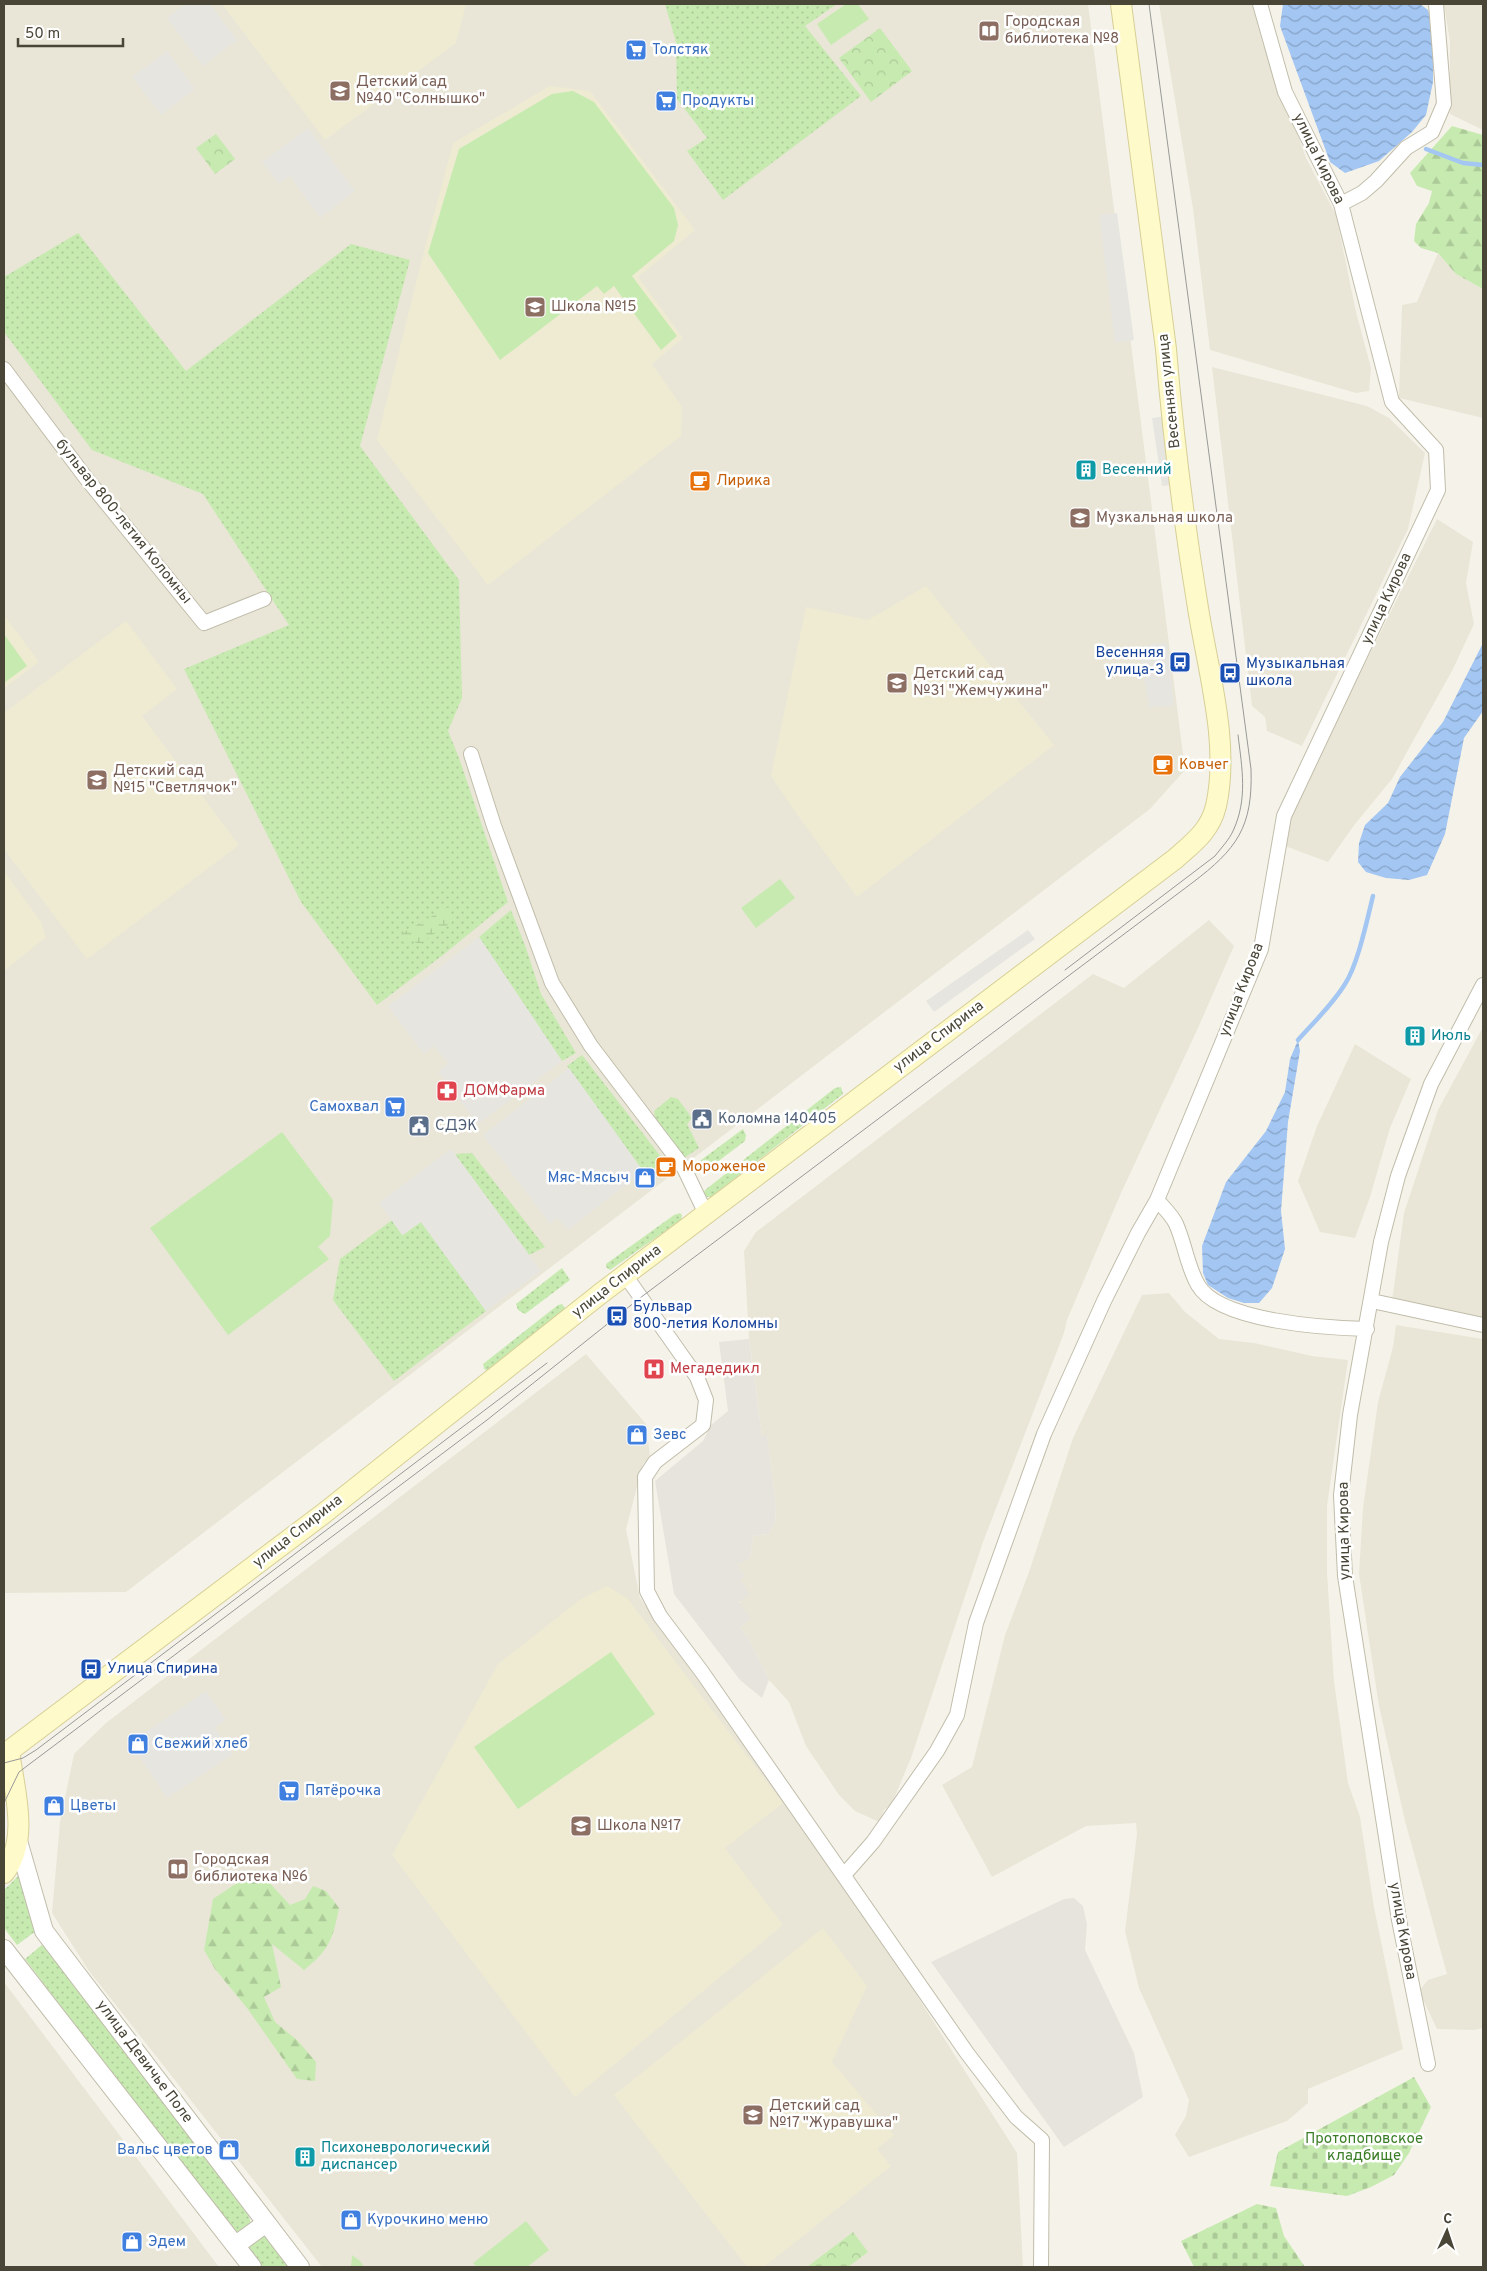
<svg xmlns="http://www.w3.org/2000/svg" width="1487" height="2271" font-family="Overpass,sans-serif">
  <style>
    .residential { fill: #e9e6d7 }
    .industrial { fill: #e7e4dd }
    .education { fill: #eeebd2 }
    .grass { fill: url(#grass-dots) }
    .forest { fill: url(#forest-firs) }
    .wetland { fill: url(#wetland-marsh) }
    .cemetery { fill: url(#cemetery-stones) }
    .park { fill: url(#park-crowns) }
    .pitch { fill: #c7eab0 }
    .parking { fill: #e6e5e0 }
    .water { fill: url(#water-waves) }
    .lines { fill: none; stroke-linecap: round; stroke-linejoin: round }
    .stream { stroke: #a3c6f3; stroke-width: 4.5 }
    .minor-casing { stroke: #c1bdab; stroke-width: 16 }
    .tertiary-casing { stroke: #c1bdab; stroke-width: 20 }
    .secondary-casing { stroke: #d7cf97; stroke-width: 22 }
    .minor { stroke: #fff; stroke-width: 14 }
    .tertiary { stroke: #fff; stroke-width: 18 }
    .secondary { stroke: #fffac9; stroke-width: 20 }
    .tram { stroke: #989898; stroke-width: 1 }
    .labels { text-anchor: middle; dominant-baseline: central; stroke-width: 5; stroke-linejoin: round; paint-order: stroke }
    .education-label { font-size: 15px; fill: #785e54; stroke: #fff; text-anchor: start }
    .shop-label { font-size: 15px; fill: #366cbe; stroke: #fff; text-anchor: start }
    .street-label { font-size: 15px; fill: #494537; stroke: #fff }
    .culture-label { font-size: 15px; fill: #0d838f; stroke: #fff; text-anchor: start }
    .food-label { font-size: 15px; fill: #c56008; stroke: #fff; text-anchor: start }
    .transit-label { font-size: 15px; fill: #164399; stroke: #fff; text-anchor: start }
    .health-label { font-size: 15px; fill: #be3a42; stroke: #fff; text-anchor: start }
    .service-label { font-size: 15px; fill: #4e5e75; stroke: #fff; text-anchor: start }
    .park-label { font-size: 15px; fill: #3b7e27; stroke: #fff }
  </style>
  <defs>
    <pattern id="grass-dots" width="8" height="8" patternUnits="userSpaceOnUse" patternTransform="scale(1.25)"><rect width="8" height="8" fill="#c7eab0"/><path d="M2 2h.1M6 6h.1" fill="none" stroke="#acca98" stroke-width="1.8" stroke-linecap="round"/></pattern>
    <pattern id="forest-firs" width="22" height="20" patternUnits="userSpaceOnUse" patternTransform="scale(1.25)"><rect width="22" height="20" fill="#c7eab0"/><path d="M5 1l3.5 6h-7zM16 11l3.5 6h-7z" fill="#acca98"/></pattern>
    <pattern id="wetland-marsh" width="20" height="14" patternUnits="userSpaceOnUse" patternTransform="scale(1.25)"><rect width="20" height="14" fill="#c7eab0"/><path d="M1 5h8M5 5V1M11 12h8M15 12V8" fill="none" stroke="#acca98"/></pattern>
    <pattern id="cemetery-stones" width="16" height="16" patternUnits="userSpaceOnUse" patternTransform="scale(1.25)"><rect width="16" height="16" fill="#c7eab0"/><path d="M2 7V4a2 2 0 0 1 4 0v3zM10 15v-3a2 2 0 0 1 4 0v3z" fill="#acca98"/></pattern>
    <pattern id="park-crowns" width="20" height="18" patternUnits="userSpaceOnUse" patternTransform="scale(1.25)"><rect width="20" height="18" fill="#c7eab0"/><path d="M2 6a3 3 0 1 1 6 0M12 15a3 3 0 1 1 6 0" fill="none" stroke="#acca98"/></pattern>
    <pattern id="water-waves" width="16" height="10" patternUnits="userSpaceOnUse" patternTransform="scale(1.25)"><rect width="16" height="10" fill="#a3c6f3"/><path d="M0 5q4-4 8 0t8 0" fill="none" stroke="#87a3c6"/></pattern>
  </defs>
  <rect width="100%" height="100%" fill="#f5f3e9"/>
  <path class="residential" d="M4,4H1088L1185,770L1150,809L126,1592L4,1593Z
    M1159,4H1252L1263,45L1273,66L1306,158L1336,215L1356,312L1371,368L1369,391L1356,393L1210,350L1193,209Z
    M1444,4H1483V130L1450,114V42Z
    M1438,253L1456,274L1483,289V418L1399,398L1402,305L1417,302Z
    M1212,367L1367,406L1389,418L1425,453L1408,529L1302,746L1267,731L1265,717L1252,706Z
    M1437,519L1473,542L1466,583L1474,624L1453,669L1392,779L1355,824L1328,862L1285,846L1289,816Z
    M1209,920L1234,946L1198,1028L1121,1193L1067,1320L1064,1333L983,1542L911,1758L892,1803L884,1810L879,1822L855,1811L839,1795L806,1746L789,1702L769,1680L749,1639L740,1627V1580L736,1565L750,1558L753,1536L768,1534L775,1524L776,1508L767,1436H762L749,1338L744,1251L756,1232L1093,974L1124,988Z
    M1483,1027V1321L1392,1301L1404,1213L1438,1110Z
    M1355,1044L1411,1079L1390,1128L1370,1197L1355,1238L1320,1232L1298,1181L1317,1126Z
    M1169,1293L1185,1312L1219,1339L1254,1343L1312,1356L1348,1360L1327,1506V1572L1334,1681L1348,1783L1360,1817L1374,1907L1403,2049L1308,2089V2103L1287,2121L1189,2157L1175,2135L1186,2116L1189,2100L1139,1988L1125,1931L1137,1834L1136,1823L1086,1826L992,1877L942,1785L972,1767L1005,1635L1029,1572L1073,1438L1142,1295Z
    M1396,1325L1483,1339V2028L1475,2030L1437,2029L1419,1991L1428,1980L1447,1974L1405,1821L1379,1706L1359,1574L1363,1508L1378,1402L1393,1347Z
    M586,1354L646,1424L650,1456L643,1464L626,1529L640,1598L884,1944L1017,2153L1023,2267H322L89,1971L52,1913L60,1822L74,1754L106,1723Z
    M4,1982L219,2267H4Z"/>
  <path class="industrial" d="M749,1339L762,1436L767,1435L776,1508L775,1524L768,1534L753,1536L750,1558L737,1565L745,1576L740,1580L750,1594L739,1602L751,1619L740,1627L749,1639L769,1680L762,1698L740,1680L674,1594L655,1481L703,1441L711,1425L728,1411L719,1342Z
    M1074,1898L1083,1906L1087,1924L1085,1950L1134,2053L1143,2097L1064,2147L931,1962L1064,1899Z"/>
  <path class="education" d="M222,4H466L456,43L325,140Z
    M550,86L590,91L695,230L638,277L683,338L652,364L682,407L681,436L488,585L377,440L420,267L453,143Z
    M926,586L1054,745L857,897L794,810L771,776L806,607L868,620Z
    M4,615L39,662L4,688Z
    M126,621L177,689L142,716L239,845L87,959L4,849V713Z
    M4,871L41,922L46,937L4,971Z
    M607,1586L627,1598L783,1803L725,1848L783,1925L575,2097L392,1855L498,1664L581,1599Z
    M823,1928L867,1986L832,2062L894,2135L877,2149L891,2166L764,2267H747L614,2095Z"/>
  <path class="grass" d="M665,4H837L805,26L861,96L723,200L687,151L707,138L677,99L676,42Z
    M78,233L186,371L351,244L410,260L360,446L459,580L462,698L448,731L459,758L508,902L443,955L377,1005L301,902L184,669L289,625L203,494L92,450L4,332V277Z
    M511,910L526,948L541,994L576,1053L562,1061L479,937Z
    M582,1055L665,1162L659,1167L643,1171L567,1066Z
    M841,1087L843,1094L711,1197H705L703,1194L705,1190L835,1088Z
    M671,1097L678,1099L692,1118L687,1124L699,1148L684,1158L655,1117L654,1111Z
    M743,1129L746,1135L745,1141L704,1172L693,1171V1166Z
    M472,1153L545,1247L529,1255L455,1154Z
    M680,1213L682,1215L681,1220L610,1270L606,1267V1264L674,1215Z
    M392,1220L403,1235L421,1222L486,1311L394,1381L333,1300L340,1259Z
    M562,1268L570,1280L525,1314L518,1310L516,1304Z
    M562,1304L566,1309L490,1369L485,1370L484,1368L483,1364L558,1305Z
    M19,1875L36,1931L17,1945L4,1928V1890Z
    M43,1944L248,2215L253,2228L242,2236L232,2232L25,1959Z
    M264,2235L290,2267H260L247,2250L248,2243Z"/>
  <path class="forest" d="M1452,126L1483,135V289L1456,274L1438,253L1421,248L1414,241L1416,224L1429,203L1432,191L1417,186L1410,173Z
    M255,1871L264,1877L290,1905L305,1899L313,1886L326,1891L339,1908C333,1938 330,1950 304,1970L272,1944L281,1987L264,1997L275,2022L297,2040L316,2062L315,2081L297,2079L247,2008L215,1969L204,1950L213,1899Z
    M352,2255L360,2261L364,2267H351Z"/>
  <path class="wetland" d="M448,907L452,922L419,944L399,935Z"/>
  <path class="cemetery" d="M1414,2077L1431,2107L1409,2153L1394,2175L1371,2187L1347,2196L1270,2186L1278,2152Z
    M1257,2204L1276,2208L1284,2236L1305,2267H1194L1181,2241Z"/>
  <path class="park" d="M880,28L912,71L871,102L839,58Z
    M216,134L235,159L215,174L196,148Z
    M853,2232L868,2252L848,2267H807Z"/>
  <path class="pitch" d="M846,4H858L869,19L831,45L817,24Z
    M573,91L594,102L674,208L678,225L674,241L632,276L677,336L661,350L614,286L604,294L597,286L500,360L428,253L459,149L552,94Z
    M4,634L27,666L4,683Z
    M780,879L795,898L756,928L741,908Z
    M282,1132L333,1200L330,1236L318,1247L329,1259L228,1335L150,1228Z
    M611,1652L655,1714L518,1809L474,1747Z
    M526,2221L549,2250L527,2267H477L473,2263Z"/>
  <path class="parking" d="M185,4H210L237,40L203,66L167,18Z
    M167,51L195,89L161,115L132,77Z
    M308,128L355,191L320,218L290,176L279,184L262,162Z
    M1117,213L1134,340L1115,343L1099,215Z
    M1165,416L1174,485L1162,486L1152,418Z
    M1154,643H1167L1174,706L1149,707L1139,650Z
    M1028,930L1035,939L934,1012L926,1001Z
    M479,937L562,1061L478,1124L438,1072L448,1063L434,1046L424,1054L388,1006Z
    M569,1068L643,1171L568,1230L557,1218L550,1224L483,1135Z
    M451,1149L541,1271L486,1311L421,1222L402,1235L379,1203Z
    M206,1691L226,1720L215,1728L233,1754L167,1798L130,1743Z"/>
  <path class="water" d="M1283,4H1420L1428,10L1433,27V82L1426,115L1412,132L1379,161L1345,173L1330,162L1280,26Z
    M1483,643V711L1464,738L1445,834L1427,875L1409,880L1386,878L1366,872L1358,862L1359,843L1365,825L1388,803L1400,777L1443,722Z
    M1298,1040L1300,1051L1288,1122L1281,1211L1285,1249L1272,1288L1259,1303H1244L1228,1298L1208,1285L1203,1273L1202,1246L1226,1182L1266,1131L1285,1092L1290,1059Z"/>
  <g class="lines">
    <path class="stream" d="M1426,149L1463,163L1483,165
      M1298,1040C1314,1022 1333,1004 1345,984C1358,964 1367,920 1373,896"/>
    <g class="minor-casing">
      <path id="minor" d="M1341,204L1362,193L1376,181L1406,148L1432,132L1444,104L1436,4
        M4,369L86,478L204,623L264,599
        M471,754L494,826L552,983L591,1046L684,1168L706,1214
        M1157,1200C1163,1207 1172,1215 1176,1224C1185,1244 1187,1266 1198,1285C1219,1322 1328,1328 1367,1329
        M625,1275L697,1377L706,1400L703,1425L655,1462L645,1477L647,1591L660,1616L702,1672L967,2053L1016,2117L1042,2140L1041,2267
        M1372,1301L1483,1325
        M844,1875L873,1842L937,1751L957,1715L976,1623L1044,1434L1104,1301L1138,1233L1157,1200L1261,949L1284,816L1438,490L1436,450L1392,402L1341,204L1285,92L1260,4
        M1428,2064L1399,1920L1345,1576L1341,1495L1350,1415L1381,1242L1398,1176L1431,1084L1483,985"/>
    </g>
    <g class="tertiary-casing">
      <path id="tertiary" d="M18,1841L44,1931L300,2267
        M4,1949L252,2267
        M236,2245L266,2223"/>
    </g>
    <g class="secondary-casing">
      <path id="secondary" d="M9,1751L323,1514L600,1294L1175,859C1193,843 1210,831 1216,806C1230,744 1208,671 1198,608C1184,523 1173,436 1166,349L1121,4
        M4,1873C30,1839 14,1790 9,1751"/>
    </g>
    <use href="#minor" class="minor"/>
    <use href="#tertiary" class="tertiary"/>
    <use href="#secondary" class="secondary"/>
    <path class="tram" d="M1065,970L1215,856C1221,848 1229,840 1233,831C1248,799 1242,768 1238,735
      M4,1763L23,1758L36,1750L547,1363
      M4,1803L19,1772L487,1420L640,1298L1192,883C1237,849 1253,827 1251,769L1149,4"/>
  </g>
  <defs>
    <g id="library-square" transform="scale(1.125)"><rect x="-9" y="-9" width="18" height="18" rx="4" fill="#8d6e63" stroke="#fff"/><path d="M-6-4Q-3-5.5-.7-3.5V5Q-3 3-6 4ZM6-4Q3-5.5 .7-3.5V5Q3 3 6 4Z" fill="#fff"/></g>
    <g id="supermarket-square" transform="scale(1.125)"><rect x="-9" y="-9" width="18" height="18" rx="4" fill="#3f7fe0" stroke="#fff"/><path d="M-6-5.5h2.5l.6 2H6L4.5 2H-2.5L-4.4-4H-6ZM-1.5 3.2a1.3 1.3 0 1 0 .1 0ZM3 3.2a1.3 1.3 0 1 0 .1 0Z" fill="#fff"/></g>
    <g id="school-square" transform="scale(1.125)"><rect x="-9" y="-9" width="18" height="18" rx="4" fill="#8d6e63" stroke="#fff"/><path d="M0-5L7-2L0 1L-7-2ZM-4 1L0 2.5L4 1V4Q0 6-4 4Z" fill="#fff"/></g>
    <g id="building-square" transform="scale(1.125)"><rect x="-9" y="-9" width="18" height="18" rx="4" fill="#0f9aa8" stroke="#fff"/><path d="M-4-6H4V6H1V3H-1V6H-4ZM-2.5-4.3h1.7v1.8h-1.7ZM.8-4.3h1.7v1.8H.8ZM-2.5-1h1.7V.8h-1.7ZM.8-1h1.7V.8H.8Z" fill="#fff"/></g>
    <g id="cafe-square" transform="scale(1.125)"><rect x="-9" y="-9" width="18" height="18" rx="4" fill="#e8710a" stroke="#fff"/><path d="M-5.5-4.5H6V0H3Q3 3.5 0 3.5H-2.5Q-5.5 3.5-5.5 0ZM3-3.2v2h1.7v-2ZM-6 4.5H4V6H-6Z" fill="#fff"/></g>
    <g id="bus-square" transform="scale(1.125)"><rect x="-9" y="-9" width="18" height="18" rx="4" fill="#1a4fb4" stroke="#fff"/><path d="M-5-6H5V4H4V6H2V4H-2V6H-4V4H-5ZM-3.5-4V0h7V-4ZM-3.5 1.2v1.5H-2V1.2ZM2 1.2v1.5H3.5V1.2Z" fill="#fff"/></g>
    <g id="pharmacy-square" transform="scale(1.125)"><rect x="-9" y="-9" width="18" height="18" rx="4" fill="#e0444e" stroke="#fff"/><path d="M-2-6h4v4h4v4h-4v4h-4v-4h-4v-4h4Z" fill="#fff"/></g>
    <g id="civic-square" transform="scale(1.125)"><rect x="-9" y="-9" width="18" height="18" rx="4" fill="#5c6f8a" stroke="#fff"/><path d="M-.6-6.5H3V-4.5H.6V-3L4-1V1h2V6H-6V1h2V-1L-.6-3ZM-1.2 2.5V6h2.4V2.5Z" fill="#fff"/></g>
    <g id="shop-square" transform="scale(1.125)"><rect x="-9" y="-9" width="18" height="18" rx="4" fill="#3f7fe0" stroke="#fff"/><path d="M-5-2.5h2.3a2.7 3.5 0 0 1 5.4 0H5L5.5 6h-11ZM-1.5-2.5h3a1.5 2.3 0 0 0-3 0Z" fill="#fff"/></g>
    <g id="hospital-square" transform="scale(1.125)"><rect x="-9" y="-9" width="18" height="18" rx="4" fill="#e0444e" stroke="#fff"/><path d="M-5-5h3v3.5h4V-5h3V5h-3V1.5h-4V5h-3Z" fill="#fff"/></g>
  </defs>
  <g fill-rule="evenodd">
    <use href="#library-square" x="989" y="31"/>
    <use href="#supermarket-square" x="636" y="50"/>
    <use href="#school-square" x="340" y="91"/>
    <use href="#supermarket-square" x="666" y="101"/>
    <use href="#school-square" x="535" y="307"/>
    <use href="#building-square" x="1086" y="470"/>
    <use href="#cafe-square" x="700" y="481"/>
    <use href="#school-square" x="1080" y="518"/>
    <use href="#bus-square" x="1180" y="662"/>
    <use href="#bus-square" x="1230" y="673"/>
    <use href="#school-square" x="897" y="683"/>
    <use href="#cafe-square" x="1163" y="765"/>
    <use href="#school-square" x="97" y="780"/>
    <use href="#building-square" x="1415" y="1036"/>
    <use href="#pharmacy-square" x="447" y="1091"/>
    <use href="#supermarket-square" x="395" y="1107"/>
    <use href="#civic-square" x="702" y="1119"/>
    <use href="#civic-square" x="419" y="1126"/>
    <use href="#cafe-square" x="666" y="1167"/>
    <use href="#shop-square" x="645" y="1178"/>
    <use href="#bus-square" x="617" y="1316"/>
    <use href="#hospital-square" x="654" y="1369"/>
    <use href="#shop-square" x="637" y="1435"/>
    <use href="#bus-square" x="91" y="1669"/>
    <use href="#shop-square" x="138" y="1744"/>
    <use href="#supermarket-square" x="289" y="1791"/>
    <use href="#shop-square" x="54" y="1806"/>
    <use href="#school-square" x="581" y="1826"/>
    <use href="#library-square" x="178" y="1869"/>
    <use href="#school-square" x="753" y="2115"/>
    <use href="#shop-square" x="229" y="2150"/>
    <use href="#building-square" x="305" y="2157"/>
    <use href="#shop-square" x="351" y="2220"/>
    <use href="#shop-square" x="132" y="2242"/>
  </g>
  <g class="labels">
    <g class="education-label">
      <text x="1005" y="22">Городская<tspan x="1005" dy="17">библиотека №8</tspan></text>
      <text x="356" y="82">Детский сад<tspan x="356" dy="17">№40 "Солнышко"</tspan></text>
      <text x="551" y="307">Школа №15</text>
      <text x="1096" y="518">Музкальная школа</text>
      <text x="913" y="674">Детский сад<tspan x="913" dy="17">№31 "Жемчужина"</tspan></text>
      <text x="113" y="771">Детский сад<tspan x="113" dy="17">№15 "Светлячок"</tspan></text>
      <text x="597" y="1826">Школа №17</text>
      <text x="194" y="1860">Городская<tspan x="194" dy="17">библиотека №6</tspan></text>
      <text x="769" y="2106">Детский сад<tspan x="769" dy="17">№17 "Журавушка"</tspan></text>
    </g>
    <g class="shop-label">
      <text x="652" y="50">Толстяк</text>
      <text x="682" y="101">Продукты</text>
      <text x="379" y="1107" text-anchor="end">Самохвал</text>
      <text x="629" y="1178" text-anchor="end">Мяс-Мясыч</text>
      <text x="653" y="1435">Зевс</text>
      <text x="154" y="1744">Свежий хлеб</text>
      <text x="305" y="1791">Пятёрочка</text>
      <text x="70" y="1806">Цветы</text>
      <text x="213" y="2150" text-anchor="end">Вальс цветов</text>
      <text x="367" y="2220">Курочкино меню</text>
      <text x="148" y="2242">Эдем</text>
    </g>
    <g class="street-label">
      <text transform="translate(1318 159) rotate(64)">улица Кирова</text>
      <text transform="translate(1170 391) rotate(-96)">Весенняя улица</text>
      <text transform="translate(123 522) rotate(51)">бульвар 800-летия Коломны</text>
      <text transform="translate(1387 599) rotate(-65)">улица Кирова</text>
      <text transform="translate(1242 990) rotate(-69)">улица Кирова</text>
      <text transform="translate(939 1037) rotate(-37)">улица Спирина</text>
      <text transform="translate(617 1282) rotate(-38)">улица Спирина</text>
      <text transform="translate(1345 1531) rotate(-91)">улица Кирова</text>
      <text transform="translate(298 1532) rotate(-38)">улица Спирина</text>
      <text transform="translate(1402 1931) rotate(80)">улица Кирова</text>
      <text transform="translate(144 2062) rotate(53)">улица Девичье Поле</text>
    </g>
    <g class="culture-label">
      <text x="1102" y="470">Весенний</text>
      <text x="1431" y="1036">Июль</text>
      <text x="321" y="2148">Психоневрологический<tspan x="321" dy="17">диспансер</tspan></text>
    </g>
    <g class="food-label">
      <text x="716" y="481">Лирика</text>
      <text x="1179" y="765">Ковчег</text>
      <text x="682" y="1167">Мороженое</text>
    </g>
    <g class="transit-label">
      <text x="1164" y="653" text-anchor="end">Весенняя<tspan x="1164" dy="17">улица-3</tspan></text>
      <text x="1246" y="664">Музыкальная<tspan x="1246" dy="17">школа</tspan></text>
      <text x="633" y="1307">Бульвар<tspan x="633" dy="17">800-летия Коломны</tspan></text>
      <text x="107" y="1669">Улица Спирина</text>
    </g>
    <g class="health-label">
      <text x="463" y="1091">ДОМФарма</text>
      <text x="670" y="1369">Мегадедикл</text>
    </g>
    <g class="service-label">
      <text x="718" y="1119">Коломна 140405</text>
      <text x="435" y="1126">СДЭК</text>
    </g>
    <g class="park-label">
      <text x="1364" y="2139">Протопоповское<tspan x="1364" dy="17">кладбище</tspan></text>
    </g>
  </g>
  <rect width="1487" height="2271" fill="none" stroke="#494537" stroke-width="10"/>
  <g transform="translate(1447 2231) rotate(3)" stroke="#ffffff" stroke-width="4" paint-order="stroke">
  <path d="M0-4L9 19L0 12L-9 19Z" fill="#494537"/>
  <text y="-8" font-size="14" font-weight="bold" text-anchor="middle" fill="#494537">С</text>
  </g>
  <path d="M18 38v8h105v-8" fill="none" stroke="#494537" stroke-width="2.5"/>
  <text x="25" y="38" font-size="15" fill="#494537" stroke="#ffffff" stroke-width="4" paint-order="stroke">50 m</text>
</svg>
